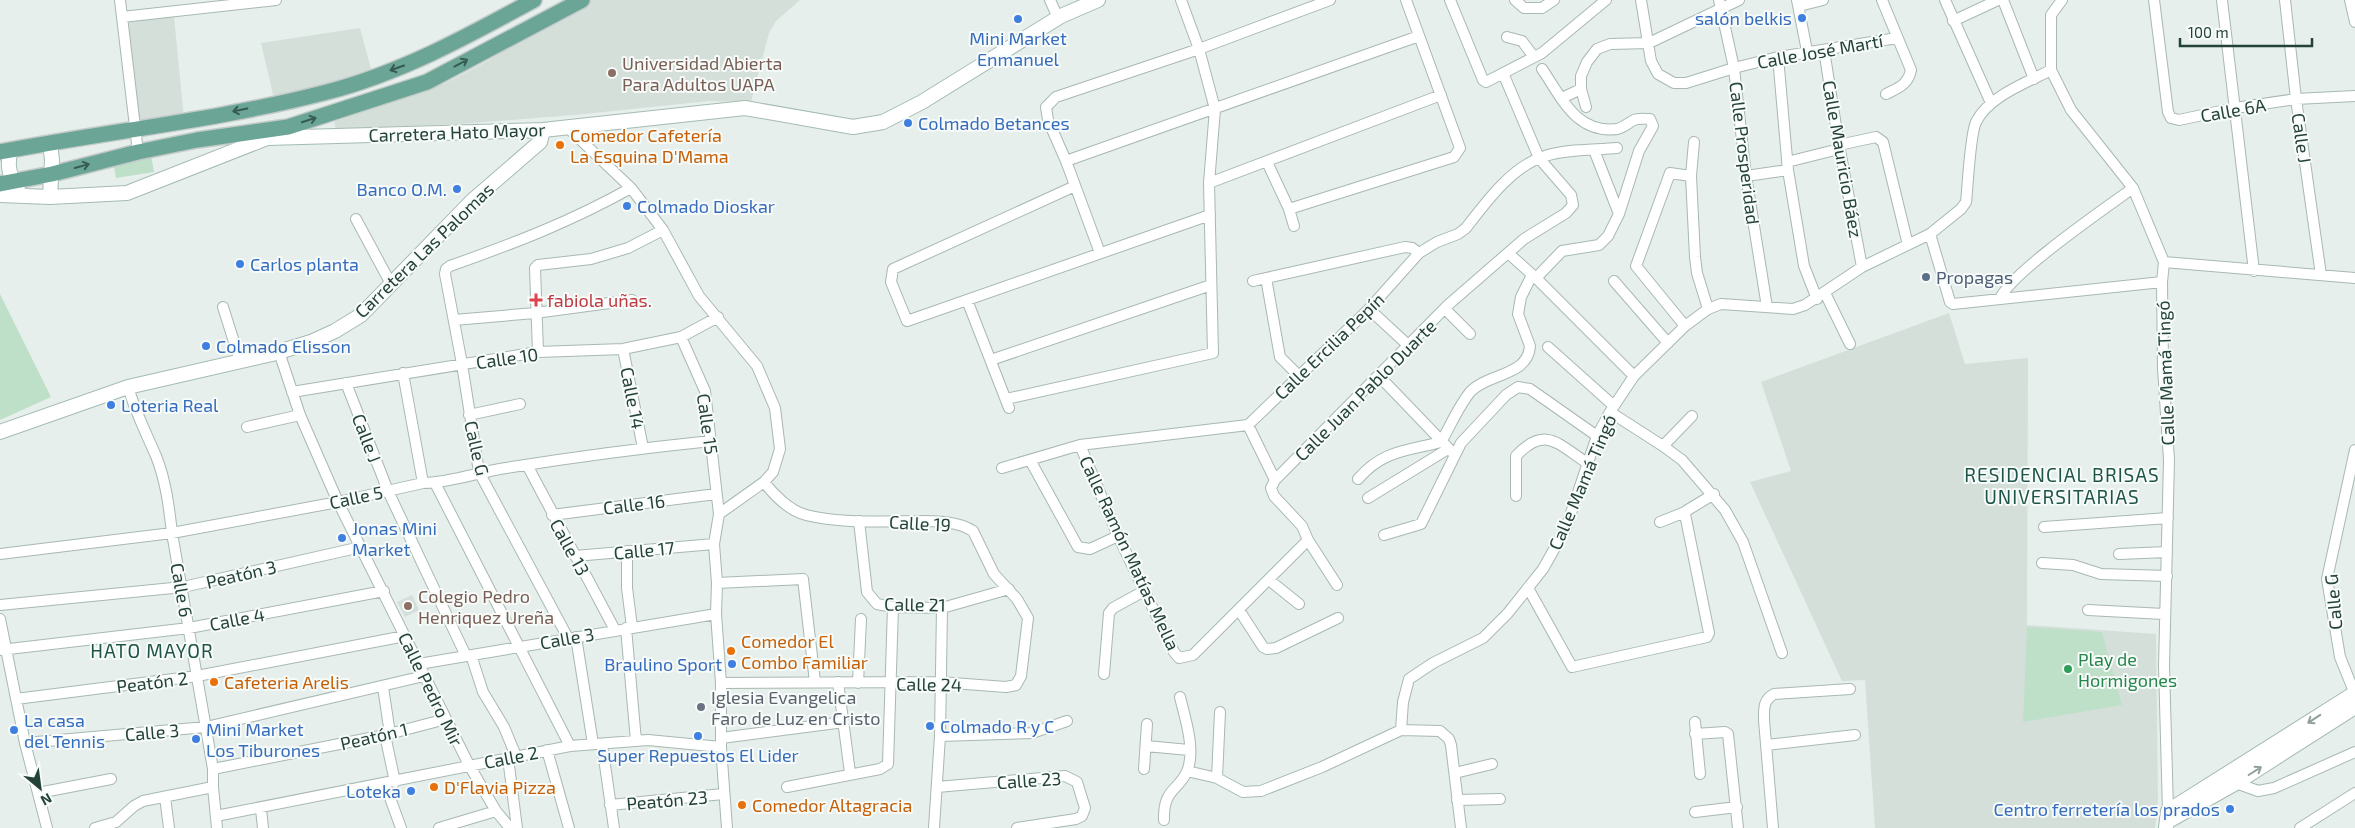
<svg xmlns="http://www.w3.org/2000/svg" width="2355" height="828" font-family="'Exo 2',sans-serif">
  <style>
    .built { fill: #d4dfda }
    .green { fill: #bfe0c8 }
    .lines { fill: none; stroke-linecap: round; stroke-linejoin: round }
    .street-casing { stroke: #a8b8b2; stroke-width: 12 }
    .secondary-casing { stroke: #a4bbb3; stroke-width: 16 }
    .primary-casing { stroke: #c2cac8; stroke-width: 18 }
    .street { stroke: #fff; stroke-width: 10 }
    .secondary { stroke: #fff; stroke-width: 14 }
    .primary { stroke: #6aa596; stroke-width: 15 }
    .oneway { stroke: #365b51 }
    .oneway2 { stroke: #92a09c }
    .shop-dot { fill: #3f7fe0; stroke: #f7fbf9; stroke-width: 2 }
    .education-dot { fill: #8d6e63; stroke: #f7fbf9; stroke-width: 2 }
    .food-dot { fill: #e8710a; stroke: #f7fbf9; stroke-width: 2 }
    .service-dot { fill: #5c6f8a; stroke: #f7fbf9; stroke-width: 2 }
    .health-dot { fill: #e0444e; stroke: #f7fbf9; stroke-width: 2 }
    .leisure-dot { fill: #2e9e5b; stroke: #f7fbf9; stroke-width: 2 }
    .worship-dot { fill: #6b7280; stroke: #f7fbf9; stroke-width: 2 }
    .labels { text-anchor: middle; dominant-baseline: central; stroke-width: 4; stroke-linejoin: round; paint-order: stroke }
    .shop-label { font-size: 18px; fill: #366cbe; stroke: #f7fbf9; text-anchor: start }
    .street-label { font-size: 18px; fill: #24423a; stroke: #f7fbf9 }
    .education-label { font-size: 18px; fill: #785e54; stroke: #f7fbf9; text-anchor: start }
    .food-label { font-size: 18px; fill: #c56008; stroke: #f7fbf9; text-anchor: start }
    .service-label { font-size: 18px; fill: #4e5e75; stroke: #f7fbf9; text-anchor: start }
    .health-label { font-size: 18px; fill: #be3a42; stroke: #f7fbf9; text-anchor: start }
    .leisure-label { font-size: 18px; fill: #27864d; stroke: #f7fbf9; text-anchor: start }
    .worship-label { font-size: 18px; fill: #5b616d; stroke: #f7fbf9; text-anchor: start }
    .neighbourhood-label { font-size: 19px; letter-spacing: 1px; fill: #1f5548; stroke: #f7fbf9 }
  </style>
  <rect width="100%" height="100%" fill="#e6efeb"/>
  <path class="built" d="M590,0H800L776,21L769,33L751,102L709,101L575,115L460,124L336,129L334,122L446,83L484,63Z
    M174,16L184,119L137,127L126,22Z
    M360,28L373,76L275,103L261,43Z
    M1949,313L1965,364L2028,358L2027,625L2156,634L2158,800L2155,828H1875L1865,680L1842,681L1750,482L1791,471L1761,382Z
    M412,595L419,610L405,617L397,602Z"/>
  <path class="green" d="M151,155L154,172L116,178L113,162Z
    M0,294L51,397L0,420Z
    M2027,627L2102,632L2122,705L2023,722Z"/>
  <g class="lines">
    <g class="street-casing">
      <path id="street" d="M120,0L138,152
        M1050,0L1058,18
        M1450,0L1483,80L1486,82L1542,53L1606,0
        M1515,0L1524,8H1542L1554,0
        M1641,0L1651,61L1658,74L1674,83H1686L1734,68L1778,57L1897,38
        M1719,0L1734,68L1746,176L1767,307
        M1797,0L1807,51
        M1882,0L1911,70C1908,85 1898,88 1886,94
        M1945,0L1991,103
        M2003,0L2034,79
        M2062,0L2051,15V70L2071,110L2133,188L2164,262L2162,282L2163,368L2169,460L2164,666L2168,811
        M2154,0L2168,112L2171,118L2179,120L2235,108L2296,99L2355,96
        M2222,0L2254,271
        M2285,0L2296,99L2321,275
        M2350,0L2355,22
        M1799,6L1823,0
        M122,17L276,0
        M1953,21L1998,0
        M1507,37L1522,41L1534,57
        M1824,50L1839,145L1862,267
        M1778,57L1788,170L1804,266L1817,299
        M1562,98L1581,89
        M1586,107L1581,89V76L1587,62L1597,49L1610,44L1649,43L1739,0
        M567,127L631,188L663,230L699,296L757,366L775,408L780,449L773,472L764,482L719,514
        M1839,145L1876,137L1883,142L1908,245
        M1594,150L1619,214
        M1066,161L1419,36
        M1267,162L1289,209L1294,226
        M1787,162L1839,149
        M1691,176L1694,142
        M1746,176L1788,170
        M1209,183L1441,95
        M1075,186L893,269L891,282L907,321L1210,215
        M1289,209L1454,157L1460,148L1406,0
        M356,219L391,284
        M1930,234L1950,302L1953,304L2162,282
        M1100,253L1066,161L1048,120L1046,107L1056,97L1199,49L1181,0
        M1508,253L1536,278L1634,376
        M2164,262L2355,278
        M1266,278L1280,357L1299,376
        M1536,278L1562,251L1599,245L1608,236L1619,214L1639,151L1653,126L1650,119C1645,119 1639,118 1634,120C1628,123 1623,128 1617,129C1576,134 1562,98 1542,69
        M1253,281L1405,247L1412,248L1419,253
        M1614,281L1668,343
        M1825,293L1850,344
        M2000,299C2009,274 2107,207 2133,188
        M967,300L1009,408
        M223,307L240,361
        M1369,309L1409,346
        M1445,309L1470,334
        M454,320L535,313L632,300
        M1685,326L1636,266L1670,173L1691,176L1695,257L1697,273L1708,309
        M681,337L705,391L719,514L714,544L717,583L716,614L721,683V747L727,828
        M1548,347L1614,406
        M623,349L643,448
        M279,352L300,415L338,502L469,765L496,811L510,828
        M538,352L535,268L538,265L591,259L628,248L663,230
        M991,360L1211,285
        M403,373L423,483
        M1379,376L1455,455
        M346,383L388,491L466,656
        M128,387C135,411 146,433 156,456C166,481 169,507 172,533L213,769V787L217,828
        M292,392L538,352L623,349L681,337L718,317
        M1006,399L1213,353L1209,183L1215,109L1199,49L1330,0
        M1610,412L1663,446L1682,460L1725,510L1743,542L1782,653
        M469,415L520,404
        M1248,425L1275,480
        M247,427L300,415
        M1080,445L1118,536L1174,652L1179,658L1193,655L1308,540L1302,526L1274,496L1271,488L1275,480L1448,305L1524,239L1566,213L1573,205L1571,195L1539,158L1503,73
        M1663,446L1692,416
        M2355,450L2327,579L2340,657L2355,694
        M1030,460L1078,547L1090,549L1118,536
        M527,465L615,630
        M1002,468L1080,445L1248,425L1369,309L1419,253L1437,242L1458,234L1466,228C1486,202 1512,166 1545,156C1566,149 1594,150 1617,148
        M1358,479C1383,450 1407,451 1441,442C1451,425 1459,405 1471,391C1489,373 1528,376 1530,346L1518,314L1521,297L1532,275
        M435,483L570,746
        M1516,496V456C1545,425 1558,444 1587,463
        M1368,498L1448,449
        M552,515L716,494
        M859,521L867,592L877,604L893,607L942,608L1009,589
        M1660,522L1685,512
        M2044,527L2168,518
        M1384,535L1421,524L1461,443L1506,395L1518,387L1530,389L1597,436
        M1308,540L1337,585
        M627,551V588L632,627
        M0,554L172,533L338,502L423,483C450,483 478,472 506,468C574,457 643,448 711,441
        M2119,554L2167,552
        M575,556L714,544
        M2042,563L2073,565L2101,574L2167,576
        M1269,580L1299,604
        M717,583L803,579L815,682
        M1528,588L1572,667L1707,637L1709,633L1685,514L1686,511L1714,494
        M0,605L183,587L361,547
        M1239,610L1263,647L1267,649L1276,648L1338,618
        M2088,610L2164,614
        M0,619L25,743L47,828
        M626,628L636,741
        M576,637L593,744
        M568,638L479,472L462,364L445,274L446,269L450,266C515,243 570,222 631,188
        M0,650L189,628L384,591
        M471,655L483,692L504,727L516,756
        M419,664L716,614
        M1104,674L1109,613L1113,608L1144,591
        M838,682L850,773
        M721,683L939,682L1006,687L1016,685L1021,676L1028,618L1017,599L994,574L973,531C958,521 935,521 917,521C881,521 842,524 806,515C790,511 774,495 764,482
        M858,683L861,619
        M383,687L390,734
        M16,699L197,676L405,636
        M1695,722L1700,774
        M1401,730L1403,702L1409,679L1433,663L1483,638L1508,613L1543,569L1566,528L1597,436L1610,412L1634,376L1685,326L1708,309L1721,304L1793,309L1805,305L1862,267L1930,234L1961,209L1966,202C1968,184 1970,135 1976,122C1989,96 2026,83 2051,70
        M1695,734L1725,732L1728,734L1738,828
        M385,735L395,782
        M940,736L1032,733L1067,721
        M721,738L844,722
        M25,743L206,727L424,676
        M602,744L614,828
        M1767,745L1855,735
        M1146,746L1189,750
        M547,750L569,828
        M508,758L517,828
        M213,769L385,735L446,719
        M1144,769L1147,724
        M1187,771L1217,778L1243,792L1261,791L1322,767L1401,730L1440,731L1449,739L1451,745L1461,828
        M1455,773L1492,764
        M1217,778L1220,712
        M2236,783L2258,791L2274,788L2355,752
        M385,784L401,828
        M787,787L880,769L888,764L893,607
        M937,787L1065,776L1077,782L1085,808L1082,816L1076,819L1017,828
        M38,793L111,779
        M165,797L169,828
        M1457,800L1500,799
        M610,805L723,794
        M261,809L263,828
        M1695,812L1737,807
        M216,816L570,746L648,740L721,747
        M1164,820C1163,787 1180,791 1188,769C1195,747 1185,718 1180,697
        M95,828L116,822L134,806L143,801L213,787
        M439,828L496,811
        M934,828L940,736L942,608
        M1773,828L1764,720C1764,709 1763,700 1774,694L1850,689
        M2300,828L2355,793"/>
    </g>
    <g class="secondary-casing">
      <path id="secondary" d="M11,150C6,165 10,177 18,190
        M0,195L50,197L127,193L267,138L543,130L745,108L853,127L883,122L922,102L1061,16L1098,0
        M50,197L52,160L50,143
        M0,432L128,387L272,354L311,342L335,331L361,315L473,200L540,142L543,130
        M2172,819L2236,783L2355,707
        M2166,828L2168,811L2355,693"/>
    </g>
    <g class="primary-casing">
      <path id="primary" d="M0,152C109,131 220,120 327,92C401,73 468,36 534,0
        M0,184L52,174L138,152L197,140L288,127L427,82L582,0"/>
    </g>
    <use href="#street" class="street"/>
    <use href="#secondary" class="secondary"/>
    <use href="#primary" class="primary"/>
  </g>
  <defs><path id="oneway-shaft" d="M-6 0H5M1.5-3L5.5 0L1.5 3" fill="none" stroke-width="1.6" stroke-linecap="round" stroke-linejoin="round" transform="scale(1.25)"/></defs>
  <g class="oneway">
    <use href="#oneway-shaft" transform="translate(461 63) rotate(-28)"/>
    <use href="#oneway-shaft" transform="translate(397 68) rotate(161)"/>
    <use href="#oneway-shaft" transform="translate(240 110) rotate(168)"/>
    <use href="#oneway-shaft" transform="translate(309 120) rotate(-18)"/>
    <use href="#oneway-shaft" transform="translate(82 166) rotate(-15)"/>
  </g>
  <g class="oneway2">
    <use href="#oneway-shaft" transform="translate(2314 719) rotate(147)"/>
    <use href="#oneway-shaft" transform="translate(2255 771) rotate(-32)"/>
  </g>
  <g class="shop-dot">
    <circle cx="1802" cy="18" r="5"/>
    <circle cx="1018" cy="19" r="5"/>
    <circle cx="908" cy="123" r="5"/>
    <circle cx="457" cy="189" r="5"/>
    <circle cx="627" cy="206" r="5"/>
    <circle cx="240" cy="264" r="5"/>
    <circle cx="206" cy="346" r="5"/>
    <circle cx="111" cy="405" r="5"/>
    <circle cx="342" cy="538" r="5"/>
    <circle cx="732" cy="664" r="5"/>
    <circle cx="930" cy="726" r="5"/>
    <circle cx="14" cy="730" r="5"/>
    <circle cx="698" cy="736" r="5"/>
    <circle cx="196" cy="739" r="5"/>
    <circle cx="411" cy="791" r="5"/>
    <circle cx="2230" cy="809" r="5"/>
  </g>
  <g class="education-dot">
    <circle cx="612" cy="73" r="5"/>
    <circle cx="408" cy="606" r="5"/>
  </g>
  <g class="food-dot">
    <circle cx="560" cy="145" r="5"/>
    <circle cx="731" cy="651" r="5"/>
    <circle cx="214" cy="682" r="5"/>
    <circle cx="434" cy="787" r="5"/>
    <circle cx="742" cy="805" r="5"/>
  </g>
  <circle class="service-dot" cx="1926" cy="277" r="5"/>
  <path class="health-dot" d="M533.5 292.5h5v5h5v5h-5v5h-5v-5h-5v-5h5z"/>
  <circle class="leisure-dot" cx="2068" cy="669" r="5"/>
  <circle class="worship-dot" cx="701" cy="707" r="5"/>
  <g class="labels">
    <g class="shop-label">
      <text x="1792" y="18" text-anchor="end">salón belkis</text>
      <text x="1018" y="38" text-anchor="middle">Mini Market<tspan x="1018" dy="21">Enmanuel</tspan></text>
      <text x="918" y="123">Colmado Betances</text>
      <text x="447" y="189" text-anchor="end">Banco O.M.</text>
      <text x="637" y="206">Colmado Dioskar</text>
      <text x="250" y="264">Carlos planta</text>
      <text x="216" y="346">Colmado Elisson</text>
      <text x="121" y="405">Loteria Real</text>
      <text x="352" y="528">Jonas Mini<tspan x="352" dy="21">Market</tspan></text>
      <text x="722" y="664" text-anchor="end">Braulino Sport</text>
      <text x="24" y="720">La casa<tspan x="24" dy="21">del Tennis</tspan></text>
      <text x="940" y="726">Colmado R y C</text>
      <text x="206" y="729">Mini Market<tspan x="206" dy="21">Los Tiburones</tspan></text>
      <text x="698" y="755" text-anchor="middle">Super Repuestos El Lider</text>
      <text x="401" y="791" text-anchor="end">Loteka</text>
      <text x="2220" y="809" text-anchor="end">Centro ferretería los prados</text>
    </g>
    <g class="street-label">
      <text transform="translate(1820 51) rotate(-10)">Calle José Martí</text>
      <text transform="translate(2233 110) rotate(-10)">Calle 6A</text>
      <text transform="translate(457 132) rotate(-2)">Carretera Hato Mayor</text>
      <text transform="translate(2302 138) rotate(82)">Calle J</text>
      <text transform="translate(1745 153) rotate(83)">Calle Prosperidad</text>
      <text transform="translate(1843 159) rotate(80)">Calle Mauricio Báez</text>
      <text transform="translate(424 250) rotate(-44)">Carretera Las Palomas</text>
      <text transform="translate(1329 346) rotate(-44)">Calle Ercilia Pepín</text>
      <text transform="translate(507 358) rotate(-8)">Calle 10</text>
      <text transform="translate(2165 373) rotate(-92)">Calle Mamá Tingó</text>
      <text transform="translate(1365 390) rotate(-45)">Calle Juan Pablo Duarte</text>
      <text transform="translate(633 398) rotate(79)">Calle 14</text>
      <text transform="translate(708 424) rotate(82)">Calle 15</text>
      <text transform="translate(367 438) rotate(69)">Calle J</text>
      <text transform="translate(477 448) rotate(77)">Calle G</text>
      <text transform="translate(1582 482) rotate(-67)">Calle Mamá Tingó</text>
      <text transform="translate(356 497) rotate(-12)">Calle 5</text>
      <text transform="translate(634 504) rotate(-7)">Calle 16</text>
      <text transform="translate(920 523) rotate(3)">Calle 19</text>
      <text transform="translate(570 547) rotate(61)">Calle 13</text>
      <text transform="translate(644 550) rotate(-5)">Calle 17</text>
      <text transform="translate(1130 553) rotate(65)">Calle Ramón Matías Mella</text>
      <text transform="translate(241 574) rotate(-13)">Peatón 3</text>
      <text transform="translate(182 590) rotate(80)">Calle 6</text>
      <text transform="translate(2333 602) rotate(-95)">Calle G</text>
      <text transform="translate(915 604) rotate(1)">Calle 21</text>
      <text transform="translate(237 619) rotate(-11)">Calle 4</text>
      <text transform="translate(567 638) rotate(-10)">Calle 3</text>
      <text transform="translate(152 682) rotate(-7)">Peatón 2</text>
      <text transform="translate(929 684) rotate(1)">Calle 24</text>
      <text transform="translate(431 689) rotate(64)">Calle Pedro Mir</text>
      <text transform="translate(152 732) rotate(-5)">Calle 3</text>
      <text transform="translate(374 736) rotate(-13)">Peatón 1</text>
      <text transform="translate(511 757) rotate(-11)">Calle 2</text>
      <text transform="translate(1029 780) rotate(-4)">Calle 23</text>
      <text transform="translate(667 800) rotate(-5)">Peatón 23</text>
    </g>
    <g class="education-label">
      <text x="622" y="63">Universidad Abierta<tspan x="622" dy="21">Para Adultos UAPA</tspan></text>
      <text x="418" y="596">Colegio Pedro<tspan x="418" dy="21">Henriquez Ureña</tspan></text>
    </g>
    <g class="food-label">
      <text x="570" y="135">Comedor Cafetería<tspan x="570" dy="21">La Esquina D'Mama</tspan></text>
      <text x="741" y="641">Comedor El<tspan x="741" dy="21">Combo Familiar</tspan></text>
      <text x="224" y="682">Cafeteria Arelis</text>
      <text x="444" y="787">D'Flavia Pizza</text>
      <text x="752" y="805">Comedor Altagracia</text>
    </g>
    <g class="service-label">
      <text x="1936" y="277">Propagas</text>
    </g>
    <g class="health-label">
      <text x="547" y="300">fabiola uñas.</text>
    </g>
    <g class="leisure-label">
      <text x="2078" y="659">Play de<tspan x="2078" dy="21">Hormigones</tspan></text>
    </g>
    <g class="worship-label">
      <text x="711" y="697">Iglesia Evangelica<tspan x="711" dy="21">Faro de Luz en Cristo</tspan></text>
    </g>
    <g class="neighbourhood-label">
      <text x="2062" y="474">RESIDENCIAL BRISAS<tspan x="2062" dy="22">UNIVERSITARIAS</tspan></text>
      <text x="152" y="650">HATO MAYOR</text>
    </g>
  </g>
  <g transform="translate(40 788) rotate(151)" stroke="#f7fbf9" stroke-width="4" paint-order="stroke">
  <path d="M0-4L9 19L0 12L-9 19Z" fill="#24423a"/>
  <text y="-8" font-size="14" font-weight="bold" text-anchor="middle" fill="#24423a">N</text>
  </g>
  <path d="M2180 38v8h132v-8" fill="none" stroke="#24423a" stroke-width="2.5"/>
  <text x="2188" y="38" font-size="15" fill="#24423a" stroke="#f7fbf9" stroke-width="4" paint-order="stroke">100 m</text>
</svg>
